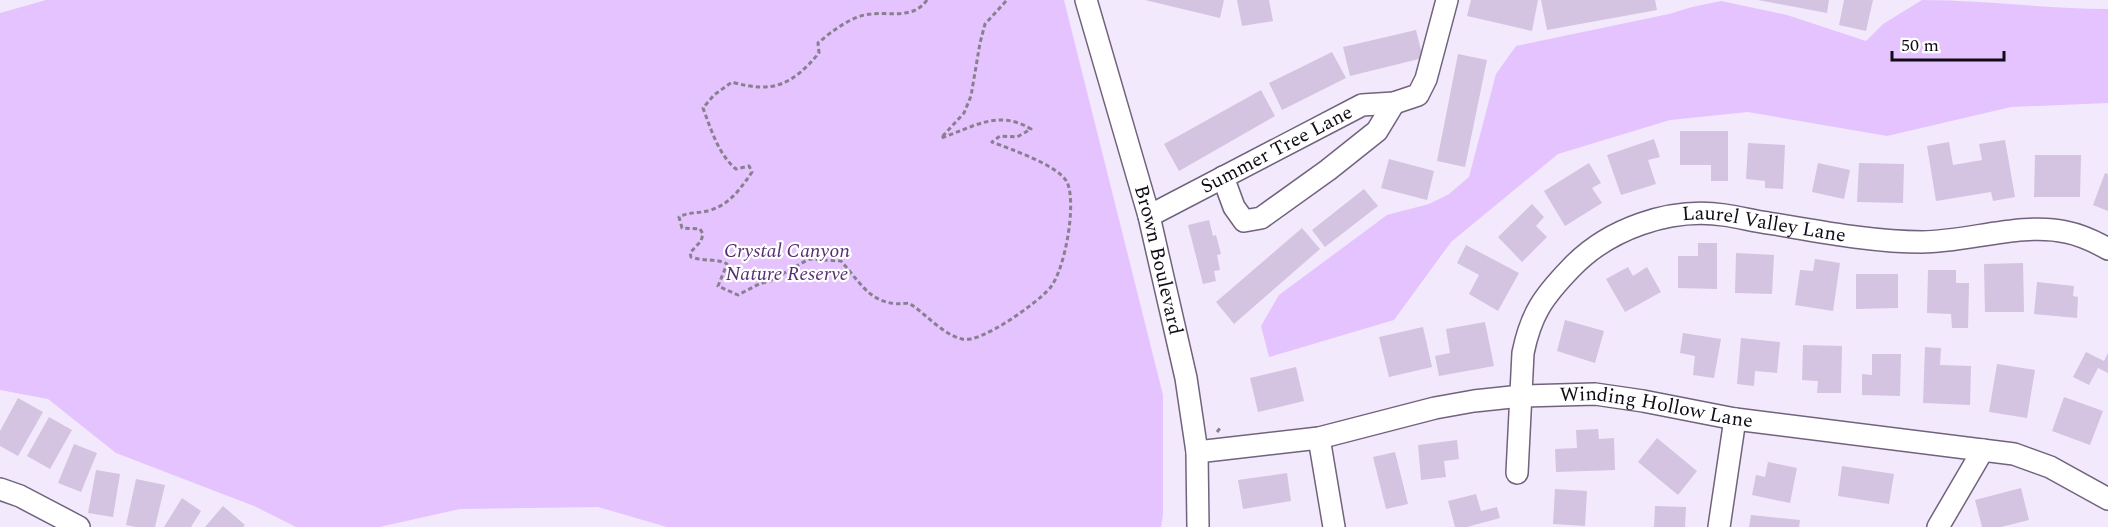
<svg xmlns="http://www.w3.org/2000/svg" width="2108" height="527" font-family="Spectral,serif">
  <style>
    .green { fill: #e5c3fe }
    .building { fill: #d4c3e1 }
    .lines { fill: none; stroke-linecap: round; stroke-linejoin: round }
    .minor-casing { stroke: #71627d; stroke-width: 24 }
    .path { stroke: #88808f; stroke-width: 3; stroke-dasharray: 4.5 3; stroke-linecap: butt }
    .minor { stroke: #fff; stroke-width: 21 }
    .labels { text-anchor: middle; dominant-baseline: central; stroke-width: 4.5; stroke-linejoin: round; paint-order: stroke }
    .street-label { font-size: 20px; fill: #120c16; stroke: #fff }
    .park-label { font-size: 20px; font-style: italic; fill: #582e73; stroke: #fff }
  </style>
  <rect width="100%" height="100%" fill="#f3e9fc"/>
  <path class="green" d="M46,0H1064L1163,395V515L1161,527H667L598,507L460,509L379,527H296L254,506L116,453L48,399L0,390V13Z
    M1922,0C1984,0 2046,9 2108,9V103L2011,107L1887,136L1748,112L1670,120L1558,154L1451,242L1394,320L1269,357L1261,326L1279,295L1387,215L1429,204L1449,194L1469,177L1496,74L1516,46L1669,14L1692,7L1721,1L1787,15L1866,41L1883,24Z"/>
  <path class="building" d="M1145,0H1224L1220,18Z
    M1237,0H1269L1273,21L1242,26Z
    M1471,0H1538L1532,31L1467,16Z
    M1541,0H1655L1657,10L1547,30Z
    M1758,0H1829L1827,13Z
    M1844,0H1873L1866,31L1839,25Z
    M1416,30L1423,58L1350,76L1343,47Z
    M1332,52L1346,78L1282,110L1269,83Z
    M1458,54L1487,60L1465,167L1437,161Z
    M1261,90L1275,116L1179,171L1164,144Z
    M1680,131H1728V181H1711V165H1680Z
    M1654,139L1660,157L1648,160L1656,184L1621,195L1607,155Z
    M2005,140L2015,197L1993,201L1991,192L1936,201L1927,146L1949,142L1953,165L1982,160L1979,144Z
    M1748,143L1785,145L1783,189L1765,188V181L1746,179Z
    M2035,155H2081L2080,197H2034Z
    M1389,159L1434,171L1427,200L1381,188Z
    M1589,163L1601,183L1592,188L1602,203L1565,226L1544,191Z
    M1818,163L1850,170L1844,199L1812,192Z
    M1859,163L1904,164L1903,203L1857,202Z
    M2105,173L2108,174V211L2093,205Z
    M1364,189L1378,206L1325,247L1312,230Z
    M1532,204L1544,217L1536,226L1547,237L1522,262L1498,237Z
    M1209,220L1213,236L1216,235L1221,254L1217,255L1220,270L1214,271L1216,281L1203,284L1188,225Z
    M1302,228L1320,249L1234,324L1216,302Z
    M1698,243H1717V289L1678,288V256H1698Z
    M1466,245L1519,273L1498,311L1469,294L1479,275L1457,263Z
    M1736,253L1774,255L1772,294L1735,293Z
    M1815,259L1840,263L1833,311L1795,305L1800,270L1813,271Z
    M2023,263L2024,312H1985L1984,264Z
    M1628,267L1633,276L1647,267L1661,292L1625,312L1606,279Z
    M1928,270H1956V283H1969L1968,328H1952L1951,314L1927,313Z
    M1856,274H1898V308L1856,309Z
    M2037,282L2074,286L2073,296L2078,297L2077,318L2034,314Z
    M1565,320L1604,331L1595,363L1557,351Z
    M1485,322L1494,366L1439,376L1435,356L1450,353L1446,329Z
    M1423,327L1432,367L1389,377L1379,337Z
    M1683,333L1721,339L1714,378L1693,375L1695,356L1680,353Z
    M1741,338L1780,342L1777,373L1755,371L1754,386L1737,384Z
    M1803,345L1842,346L1841,393H1817L1818,381L1802,380Z
    M1925,347L1941,348L1940,365L1971,366L1970,405L1923,403Z
    M2086,352L2104,361L2108,353V373L2098,368L2089,385L2073,377Z
    M1872,354H1901L1900,396L1862,395V374L1872,375Z
    M1997,364L2035,370L2027,418L1989,412Z
    M1296,367L1304,401L1258,412L1250,378Z
    M2064,397L2103,411L2090,445L2052,431Z
    M18,398L43,412L18,456L0,446V431Z
    M49,417L72,430L50,469L27,456Z
    M1598,429L1599,439L1614,438L1615,470L1556,472L1555,449L1577,448L1576,430Z
    M1657,438L1697,471L1678,495L1638,462Z
    M1457,440L1459,459L1444,461L1446,477L1421,480L1418,445Z
    M74,444L97,453L81,492L58,483Z
    M1395,452L1408,504L1386,509L1373,457Z
    M1768,462L1797,468L1790,503L1752,495L1756,475L1765,477Z
    M1842,466L1894,474L1889,504L1838,496Z
    M96,470L120,474L113,517L88,513Z
    M1287,473L1291,501L1243,509L1238,480Z
    M136,479L165,485L155,527H136L126,525Z
    M2021,488L2029,520L2001,527H1982L1975,500Z
    M1555,489L1587,491L1585,526L1553,524Z
    M1476,494L1481,511L1497,507L1500,518L1467,527H1455L1448,501Z
    M182,498L201,511L191,527H164Z
    M223,506L245,525L243,527H205Z
    M1655,506L1686,507L1685,527H1654Z
    M1751,515L1800,520L1799,527H1749Z"/>
  <g class="lines">
    <g class="minor-casing">
      <g id="minor">
        <path id="s1" d="M1086,0L1149,216L1186,378L1197,452L1198,527"/>
        <path d="M1223,177L1234,207L1244,221L1261,218L1328,170L1377,131L1394,103"/>
        <path id="s2" d="M1149,216L1362,105L1394,103L1418,95L1426,79L1447,0"/>
        <path d="M1319,438L1334,527"/>
        <path id="s3" d="M1197,452L1319,438L1435,408L1474,401L1521,396L1595,394L1643,401L1735,419L2014,454L2050,467L2108,499"/>
        <path id="s4" d="M1517,473L1523,353C1531,314 1543,297 1571,268C1608,229 1670,207 1724,215C1739,217 1753,221 1768,223C1817,231 1872,242 1922,242C1967,242 2022,222 2066,232C2081,235 2094,241 2108,249"/>
        <path d="M0,489L20,496L79,527"/>
        <path d="M1719,527L1735,419"/>
        <path d="M1938,527L1983,450"/>
      </g>
    </g>
    <path class="path" d="M927,0C914,19 891,12 871,14C853,15 832,31 818,43L819,53C792,85 773,94 732,82L714,95L703,108C711,129 718,154 736,169L749,166L752,172C741,188 730,204 711,210C699,214 691,211 679,217L682,228L700,229L703,234L701,241L690,253L691,257C705,262 717,258 727,264L718,286L738,295L759,284L770,281L809,259L841,261C863,286 873,308 909,303C926,314 942,334 962,339C981,344 1037,303 1050,288C1065,270 1077,203 1067,182C1058,165 1010,149 992,142L1000,136L1017,137L1031,129C998,109 974,127 941,138L964,113L971,96L980,43L985,24L1007,0
      M1217,432L1221,427"/>
    <use href="#minor" class="minor"/>
  </g>
  <g class="labels">
    <g class="street-label">
      <text stroke="none"><textPath href="#s2" startOffset="144">Summer Tree Lane</textPath></text>
      <text stroke="none"><textPath href="#s4" startOffset="428">Laurel Valley Lane</textPath></text>
      <text stroke="none"><textPath href="#s1" startOffset="270">Brown Boulevard</textPath></text>
      <text stroke="none"><textPath href="#s3" startOffset="466">Winding Hollow Lane</textPath></text>
    </g>
    <g class="park-label">
      <text x="787" y="251">Crystal Canyon<tspan x="787" dy="23">Nature Reserve</tspan></text>
    </g>
  </g>
  <path d="M1892 51v9h112v-9" fill="none" stroke="#120c16" stroke-width="3"/>
  <text x="1901" y="51" font-size="18" fill="#120c16" stroke="#ffffff" stroke-width="4.5" paint-order="stroke">50 m</text>
</svg>
